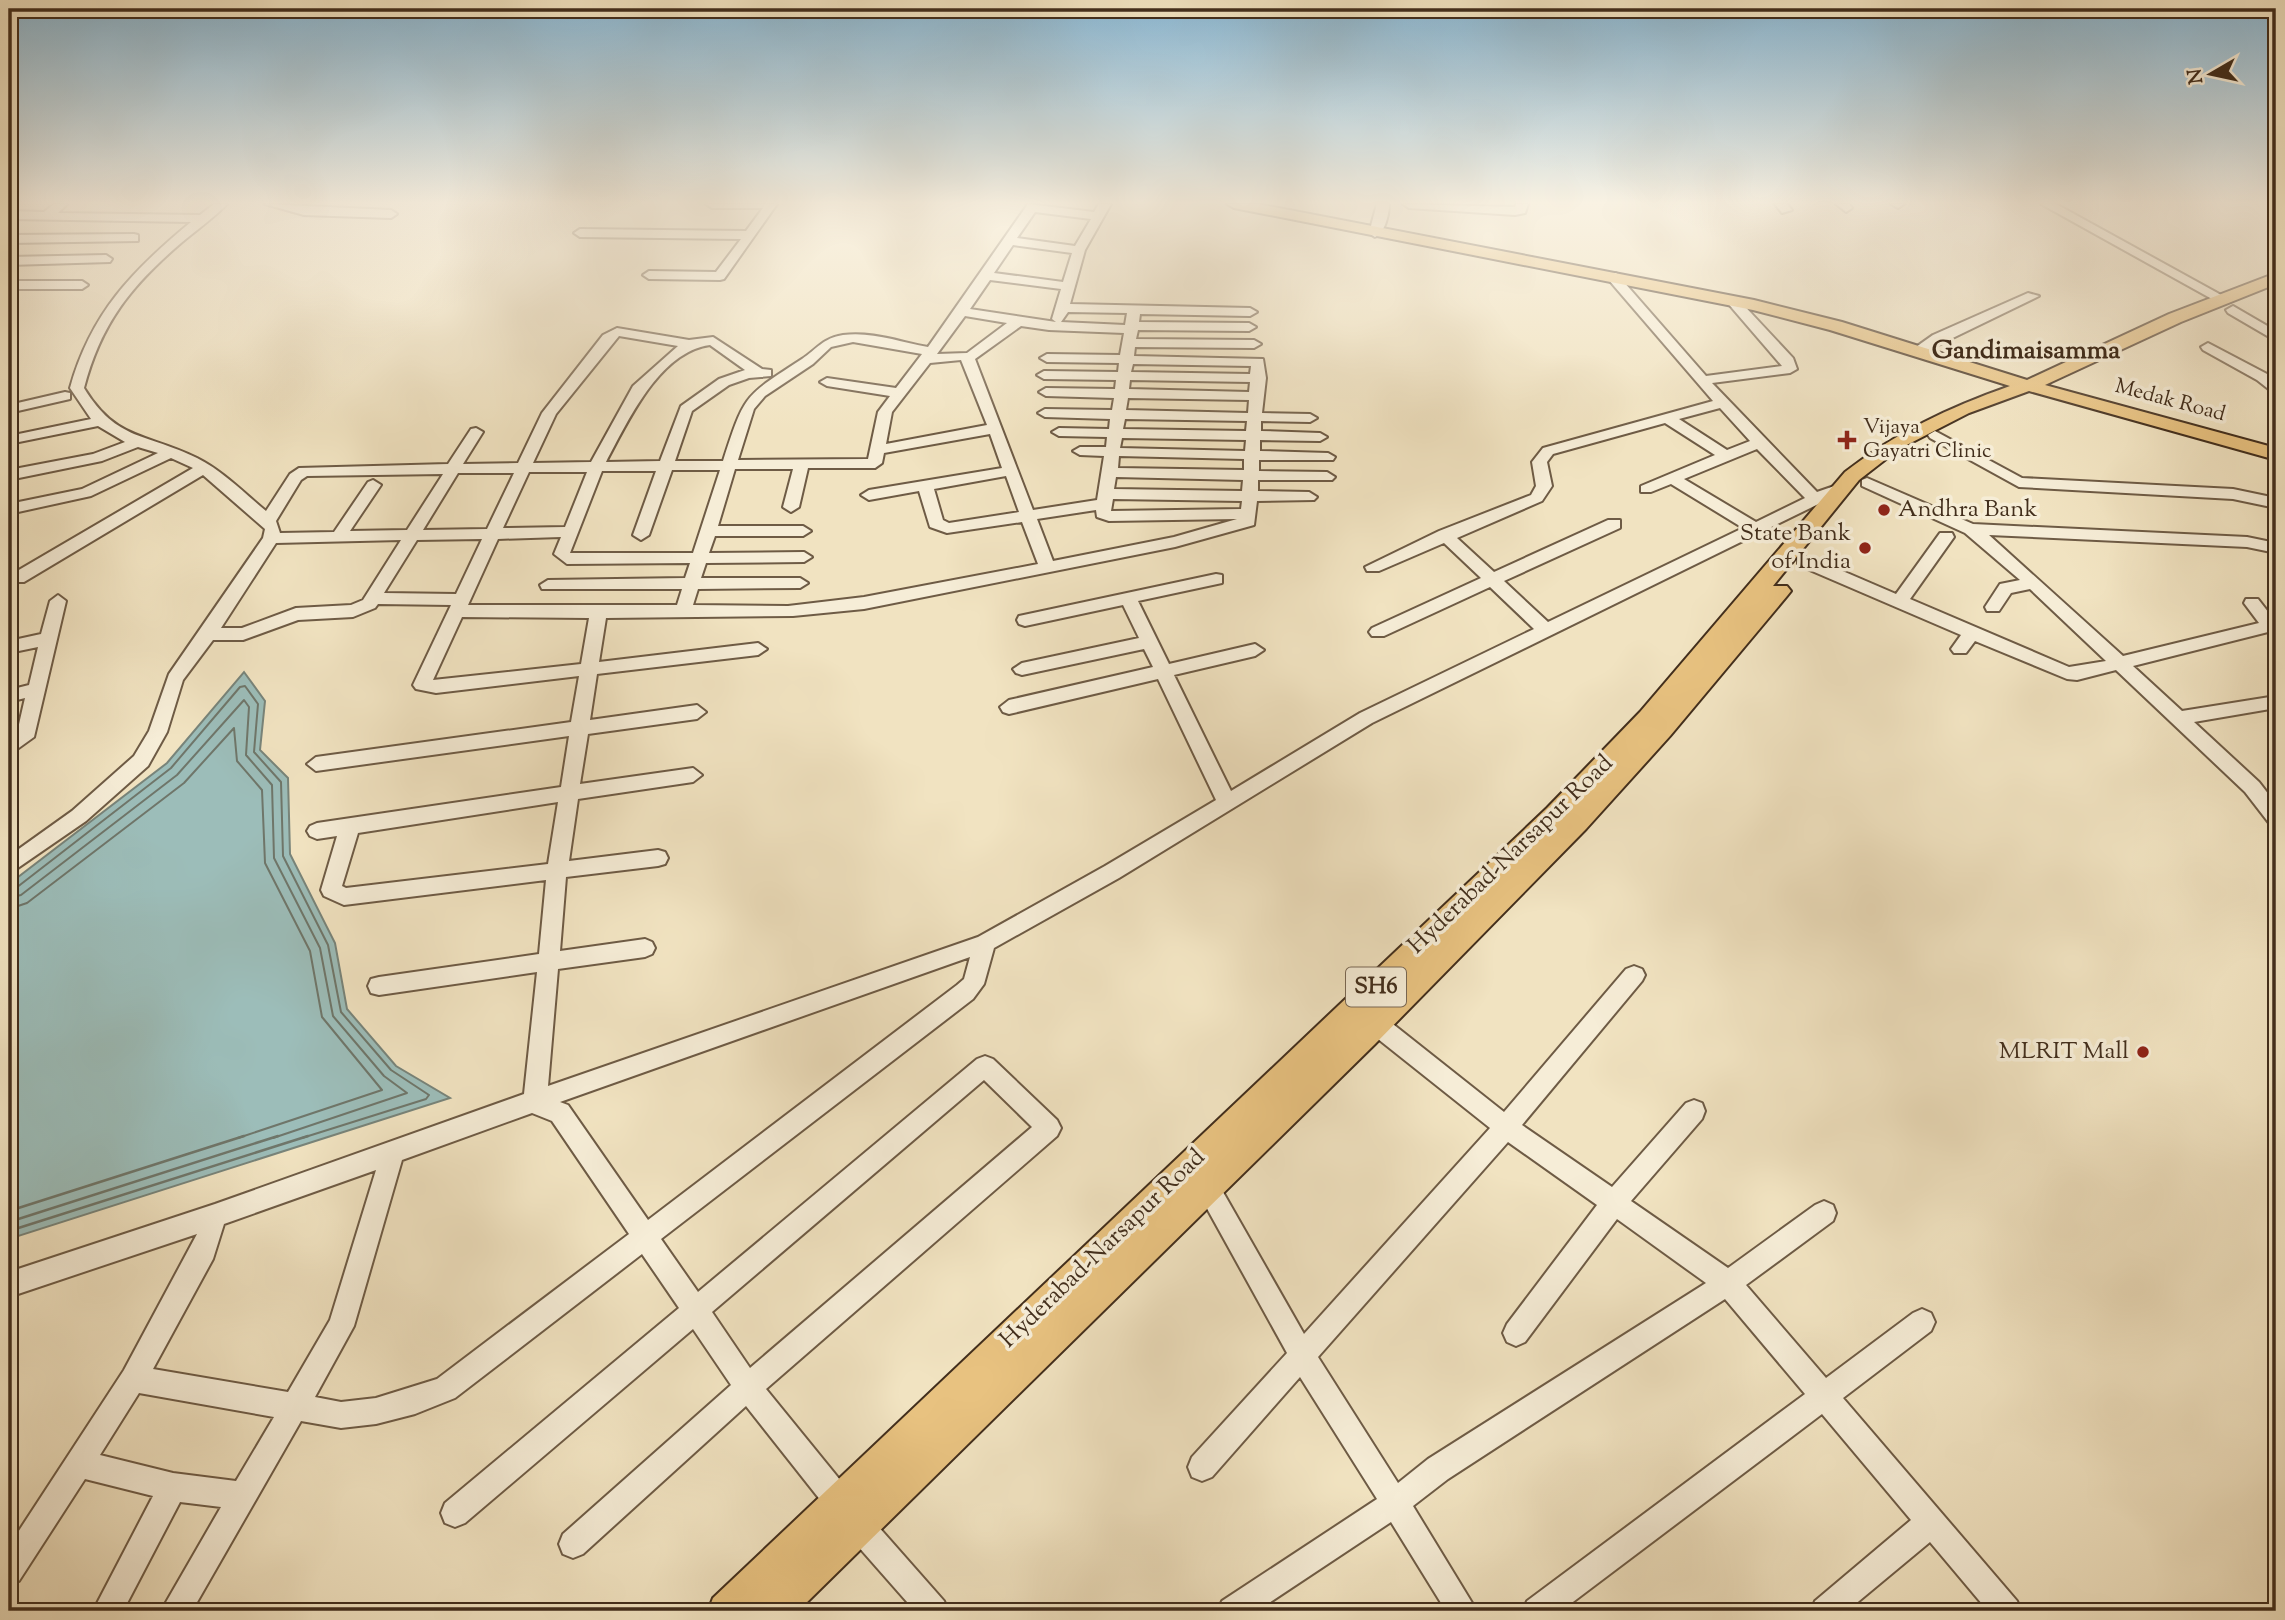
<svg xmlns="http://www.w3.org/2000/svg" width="2285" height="1620" font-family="'Sorts Mill Goudy',serif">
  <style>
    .water { fill: #9cbdb9; stroke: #78847a; stroke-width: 2 }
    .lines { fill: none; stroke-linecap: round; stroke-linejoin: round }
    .shore-far1 { stroke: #6f766a; stroke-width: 2 }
    .shore { stroke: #6f766a; stroke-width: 2.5 }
    .minor-casing { stroke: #6e5b45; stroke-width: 4 }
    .major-casing { stroke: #422e1c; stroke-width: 4 }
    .minor { fill: #f6edd7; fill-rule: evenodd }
    .major { fill: #e8c280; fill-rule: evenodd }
    .poi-dot { fill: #8f2418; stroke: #f6edd7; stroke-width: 2.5 }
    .labels { text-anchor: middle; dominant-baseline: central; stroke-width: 7; stroke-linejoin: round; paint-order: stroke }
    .far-street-label { font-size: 21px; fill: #422e1c; stroke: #f6edd7 }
    .far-poi-label { font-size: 21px; fill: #422e1c; stroke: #f6edd7; text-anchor: start }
    .shield { fill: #f6edd7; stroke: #786754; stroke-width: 2 }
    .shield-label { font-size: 23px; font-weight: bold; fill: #422e1c }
    .poi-label { font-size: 24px; fill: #422e1c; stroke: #f6edd7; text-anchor: end }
    .street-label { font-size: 24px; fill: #422e1c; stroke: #f6edd7 }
    .far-district-label { font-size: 26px; font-weight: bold; fill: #422e1c; stroke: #f6edd7 }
  </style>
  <rect width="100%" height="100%" fill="#f1e3c1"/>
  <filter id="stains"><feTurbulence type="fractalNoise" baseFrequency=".00286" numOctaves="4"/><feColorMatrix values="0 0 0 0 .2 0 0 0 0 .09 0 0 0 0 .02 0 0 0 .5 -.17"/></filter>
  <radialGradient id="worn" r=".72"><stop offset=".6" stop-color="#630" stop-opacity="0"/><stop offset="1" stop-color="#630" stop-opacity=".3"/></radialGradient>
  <path class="water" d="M244,672L265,701L260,750L288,778L290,854L335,943L347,1009L396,1066L450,1098L9,1239V884L167,763Z"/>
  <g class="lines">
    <path class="shore-far1" d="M9,889L16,888L171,768L240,687L245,686L258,704L254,752L281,782L283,856L328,945L341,1012L391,1070L429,1095L426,1099L302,1138
      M9,898L21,895L177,775L244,700L249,707L246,755L272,785L274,858L320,948L333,1016L384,1076L407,1093L273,1138
      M9,909L27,903L184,783L234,728L237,761L262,790L265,863L310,951L322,1017L382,1090L238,1138"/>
    <path class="shore" d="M9,1211L244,1136
      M9,1222L278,1136
      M9,1231L308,1136"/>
    <g class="minor-casing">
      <path id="minor" d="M54,204H67L58,213L200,215L214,204H227C214,218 196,230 181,243C131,286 101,323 84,388C117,442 147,433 197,458C223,471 244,493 266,511L290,474L299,468L448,464L471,429L476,428L483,432L463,464L518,463L542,413L603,335L617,328L689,340L713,337L762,369L771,370V376L749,378L729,385L692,411L675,461H723C745,393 744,397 802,359C817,349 823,338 843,335C871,331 900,342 928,347L1028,204L1094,212L1099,204H1111L1085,250L1070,304L1250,308L1257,312L1250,316L1140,314L1139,322L1249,323L1256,327L1249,331L1138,330L1136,339L1254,340L1261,344L1254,348L1135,347L1134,356L1263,359L1266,378L1262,413L1310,414L1317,418L1310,422L1261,421V431L1320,433L1327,437L1320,441L1260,440V451L1328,453L1335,457L1333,460H1259V471L1327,472L1335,477L1332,480H1258V491L1309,492L1317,497L1314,500L1257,501L1254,525L1175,547L864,609L793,616L606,618L599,662L758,643L767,649L758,655L597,674L590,720L697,705L706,712L697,719L588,734L580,784L693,768L702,775L693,782L578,799L569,861L658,850L665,852L668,858L665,864L658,866L566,877L560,951L645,939L652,942L655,948L652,954L645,957L558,969L548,1086L978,937L1105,866L1216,800L1158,679L1009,714L1003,712L1000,707L1009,700L1153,667L1144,649L1022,675L1016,673L1013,669L1022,663L1139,638L1123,605L1025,626L1019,624L1017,620L1019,616L1216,574L1222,575V583L1138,601L1169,664L1255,644L1264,650L1255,656L1174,675L1231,791L1360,713L1534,629L1490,587L1384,636H1372L1369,632L1372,628L1481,578L1444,543L1379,571H1367L1365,567L1439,531L1531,495L1536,486L1532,462L1543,448L1713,401L1608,279V273H1616L1706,376L1782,366L1726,301L1737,298L1793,358L1797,369L1790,373L1712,383L1817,492L1843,483L1851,488L1372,723L1119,878L994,948L984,984L973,999L661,1239L698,1292L977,1059L985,1056L993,1059L1057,1120L1061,1128L1057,1136L766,1389L849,1491L853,1501L849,1511L839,1515L829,1511L746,1406L583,1554L573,1558L563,1554L559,1544L563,1534L731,1385L693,1329L465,1523L455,1527L445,1523L441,1513L445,1503L679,1308L642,1254L455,1398L415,1414L376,1424L341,1428L301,1421L192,1611H161L221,1507L180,1502L123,1611H93L153,1496L85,1479L19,1581L9,1585V1546L124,1370L197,1234L9,1297V1272L215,1204L524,1094L537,972L379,995L371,993L368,986L371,979L379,977L539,954L546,880L344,905L324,896L321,890L337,836L317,839L310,836L307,831L310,826L317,823L561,787L569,736L316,771L307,764L316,757L571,722L579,676L436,693L416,689L413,685L451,605L378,604L375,608L353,617L298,620L243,640H213L183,680L167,732L148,766L86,821L9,874V856L72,811L134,756L149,731L169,674L263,538L265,529L203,475L24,582H12V574L193,468L171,458L91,496L9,514V504L82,489L158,453L138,447L102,461L9,480V470L93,454L125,442L98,426L9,444V436L91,419L70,388C91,313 132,271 191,222L9,219V211L44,212ZM1035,212L1091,219L1075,246L1017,238ZM1013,245L1072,253L1063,282L994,273ZM990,280L1061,289L1052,319L1056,322L970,309ZM1068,312L1127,313L1125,325L1061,322ZM965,316L1007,323L967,353L937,354ZM1021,326L1049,330L1124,333L1120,355L1047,354L1040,358L1047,362L1119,363L1118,372L1044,371L1037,375L1044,379L1116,380L1115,389L1046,388L1039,392L1046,396L1114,398L1112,410L1045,409L1038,413L1045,417L1110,419L1109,429L1059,428L1052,432L1059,436L1107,437L1106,447H1080L1073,451L1080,455L1104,456L1097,500L1033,510L975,359ZM619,336L678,346L633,386L591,462L533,463L556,414ZM853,342L922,354L896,388L827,378L820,382L827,386L890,396L878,412L868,459L738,460L754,409L765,396L813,364L831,347ZM710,345L745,370L719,379L681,406L660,461L606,462C628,421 659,352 710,345ZM961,360L987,425L886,444L892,412L930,363ZM1133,364L1251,366L1250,374L1131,372ZM1130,380L1250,382L1249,392L1129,389ZM1128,398L1249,400L1248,413L1126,410ZM1720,408L1750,441L1727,450L1679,419ZM1125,419L1247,421L1246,431L1123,429ZM1665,423L1715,455L1641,486V492H1651L1671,484L1743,528L1548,622L1504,581L1620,528V520H1608L1494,572L1457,538L1542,501L1552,486L1547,462L1553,454ZM990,434L1002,468L869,490L861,495L869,500L919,491L930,527L947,533L1022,522L1038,564L864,597L788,606L693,605L698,589L800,588L808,583L800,578H701L706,563L804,562L812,557L804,552L709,553L715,536H803L811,531L803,526H718L735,469H793L783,507L791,512L799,507L808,468H875L882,463L884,453ZM1122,438L1246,440L1245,451L1120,448ZM1757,449L1805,498L1756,522L1684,479ZM1119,456L1244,459V470L1118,468ZM672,470H720L693,553H570L602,471H656L633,535L641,540L649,535ZM529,472H587L565,527L503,528ZM458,473H514L487,529L423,530ZM443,474L407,530L350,531L381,485L373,480L368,482L334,532L280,533L276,521L301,480L307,476ZM1006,476L1019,512L949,523L943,520L934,489ZM1116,477L1243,480L1242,491L1114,489ZM1113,499L1242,501L1241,509L1111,511ZM1096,510L1097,517L1109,521L1237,519L1174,537L1053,561L1037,519ZM561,537L554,554L567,564L690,563L685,578L548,580L540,585L542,589H682L677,605H468L498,539ZM482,539L456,594L384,593L417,540ZM401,540L363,600L351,605L296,608L242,628H221L276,543ZM462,617L589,618L581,664L433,680ZM558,802L548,864L346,888L342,886L358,833ZM970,957L964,979L957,985L648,1220L568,1105L560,1102ZM984,1080L1032,1127L750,1368L712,1312ZM532,1113L552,1121L629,1234L437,1379L376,1398L341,1402L315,1397L354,1326L402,1160ZM376,1170L330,1320L288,1392L153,1369L213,1259L224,1224ZM139,1393L274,1417L236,1481L173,1473L100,1455Z
        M265,204L391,210L397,214L391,218L304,215Z
        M706,204H777L724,279L720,280L649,279L643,275L649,271L716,272L741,239L580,237L574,233L580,229L746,231L763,208H712Z
        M1377,204H1389C1389,214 1385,233 1375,237L1369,233Z
        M1403,204L1515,207L1516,204H1528L1525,213L1515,215L1409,208Z
        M1775,204H1787L1792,210L1782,213Z
        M1836,204H1849L1852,208L1846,212Z
        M1891,204H1904L1898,208Z
        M2041,204H2056L2232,301L2221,304Z
        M134,234L138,235V241L9,243V235Z
        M106,255L112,259L110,262L9,265V257Z
        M9,281H82L88,285L82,289H9Z
        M2028,293L2039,296L1928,350L1916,347L1933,335Z
        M2233,306L2276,331V341L2228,313L2226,310Z
        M2208,343L2267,374L2276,383V395L2257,380L2203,350L2201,347Z
        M65,392L70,393V399L9,413V405Z
        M1935,431L2022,478L2233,489L2276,498V508L2233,499L2019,487L1930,438L1928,435Z
        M1867,478L1973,524L2247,537L2276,543V553L2247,547L1989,535L2123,656L2259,623L2244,603L2246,599H2258L2276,622V630L2133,666L2182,711L2276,696V708L2194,722L2259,782L2276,804V825L2269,823L2245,792L2116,670L2077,680L2067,679L1975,641L1966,653H1954L1951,649L1961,635L1798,565V557H1810L1896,594L1940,533H1952L1954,537L1910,599L2069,667L2106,661L2030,589L2011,593L1999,611H1987L1985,607L2000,584L2020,580L1965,533L1862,486V480Z
        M58,595L66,601L34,737L9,755V739L17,733L25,698L9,702V690L29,685L38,647L9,653V641L41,634L50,601Z
        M1634,966L1642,969L1645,975L1642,981L1522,1125L1612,1187L1686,1103L1694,1100L1702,1103L1705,1111L1702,1119L1631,1201L1728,1268L1815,1205L1824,1201L1833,1205L1836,1213L1833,1221L1746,1285L1826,1378L1913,1313L1922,1309L1931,1313L1935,1322L1931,1331L1843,1398L2017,1601L2021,1611H1988L1930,1542L1847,1611H1811L1815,1601L1911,1520L1822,1414L1561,1611H1523L1527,1601L1805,1394L1725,1299L1448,1479L1413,1506L1477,1611H1446L1391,1522L1257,1611H1218L1222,1601L1377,1499L1300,1377L1212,1477L1202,1481L1192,1477L1188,1467L1192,1457L1287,1353L1199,1194L1195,1186L1199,1178L1207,1174L1215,1178L1304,1334L1490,1128L1368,1031L1365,1024L1368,1017L1376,1014L1384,1017L1504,1112L1626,969ZM1508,1142L1597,1205L1507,1324L1503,1333L1507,1342L1516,1346L1525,1342L1617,1219L1706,1283L1428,1459L1398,1483L1318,1357Z
        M859,1512L869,1516L944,1601L948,1611H915L849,1536L845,1526L849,1516Z"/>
    </g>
    <g class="major-casing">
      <path id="major" d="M1227,204H1258L1754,300L1842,322L2027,380L2169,314L2276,273V284L2181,322L2045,385L2276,448V460L2029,391L1969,413L1899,449L1859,480L1773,586H1787L1791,591L1787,596L1670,736L1586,829L1375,1044L798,1611H708L713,1598L1547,808L1640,712L1845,472C1897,432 1948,408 2010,386L1830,330L1753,310L1234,208Z"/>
    </g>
    <use href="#minor" class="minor"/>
    <use href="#major" class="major"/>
  </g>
  <linearGradient id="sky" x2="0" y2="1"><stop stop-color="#89b8d5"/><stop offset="0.47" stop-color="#f9f2e3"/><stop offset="1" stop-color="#f9f2e3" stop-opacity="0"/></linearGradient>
  <rect width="2285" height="431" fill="url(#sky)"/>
  <g class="poi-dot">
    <path d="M1843.5 429.5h7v7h7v7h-7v7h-7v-7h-7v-7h7z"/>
    <circle cx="1884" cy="510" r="7"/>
    <circle cx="1865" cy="548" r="7"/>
    <circle cx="2143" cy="1052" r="7"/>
  </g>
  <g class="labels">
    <g class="far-street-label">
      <text transform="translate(2170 401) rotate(15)">Medak Road</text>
    </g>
    <g class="far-poi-label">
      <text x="1863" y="428">Vijaya<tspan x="1863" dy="24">Gayatri Clinic</tspan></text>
    </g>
    <rect class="shield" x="1346" y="967.5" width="60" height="39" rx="5"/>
    <g class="shield-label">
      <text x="1376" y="987">SH6</text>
    </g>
    <g class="poi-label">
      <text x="1898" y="510" text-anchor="start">Andhra Bank</text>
      <text x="1851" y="534">State Bank<tspan x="1851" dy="28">of India</tspan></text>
      <text x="2129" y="1052">MLRIT Mall</text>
    </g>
    <g class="street-label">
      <text transform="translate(1511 855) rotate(-44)">Hyderabad-Narsapur Road</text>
      <text transform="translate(1103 1249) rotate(-44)">Hyderabad-Narsapur Road</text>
    </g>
    <g class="far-district-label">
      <text x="2026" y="351">Gandimaisamma</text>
    </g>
  </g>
  <rect width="2285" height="1620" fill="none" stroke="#f1e3c1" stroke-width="35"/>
  <rect x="10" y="10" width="2264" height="1599" fill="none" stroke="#422e1c" stroke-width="3.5"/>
  <rect x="18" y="18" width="2250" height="1585" fill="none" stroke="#422e1c" stroke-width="2"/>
  <g transform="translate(2211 74) rotate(261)" stroke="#f6edd7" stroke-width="5" paint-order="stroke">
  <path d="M0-5L12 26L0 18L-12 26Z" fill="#422e1c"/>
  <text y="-10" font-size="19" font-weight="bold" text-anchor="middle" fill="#422e1c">N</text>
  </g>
  <rect width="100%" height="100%" filter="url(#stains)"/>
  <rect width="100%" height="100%" fill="url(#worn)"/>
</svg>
